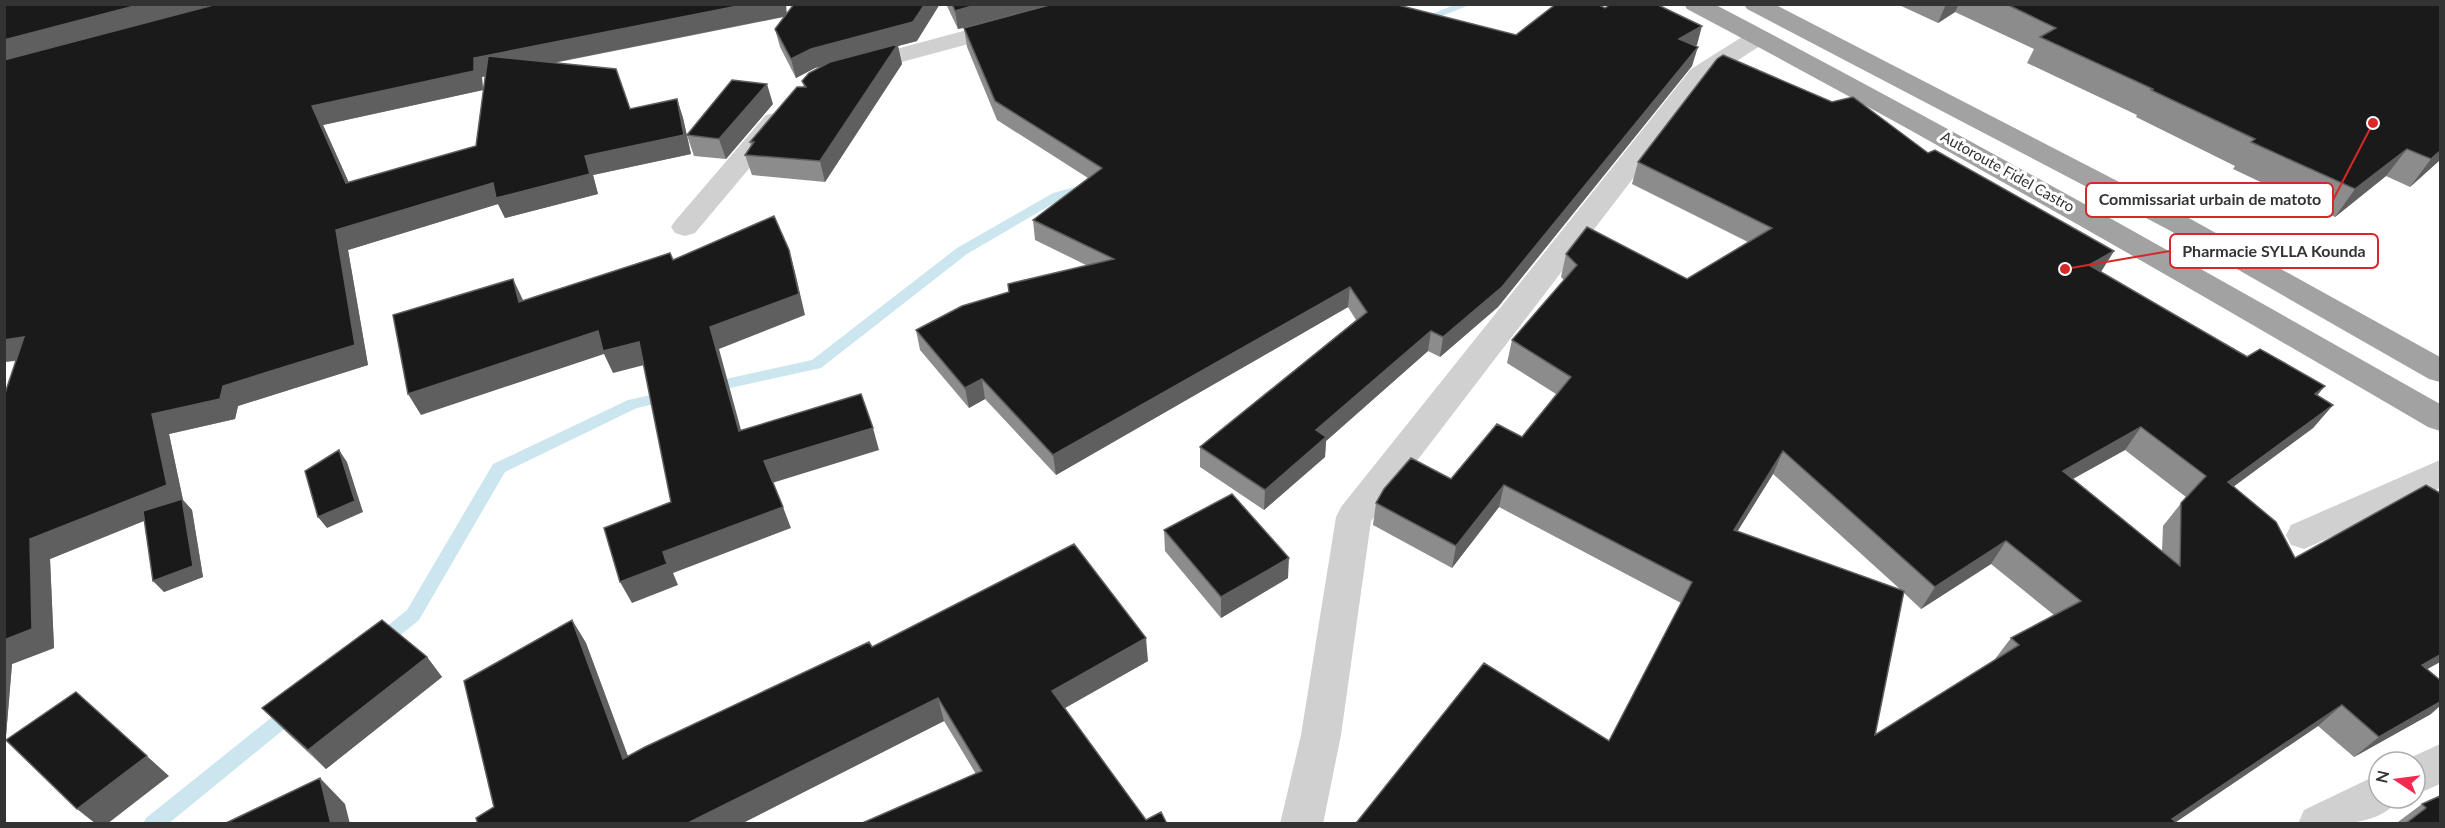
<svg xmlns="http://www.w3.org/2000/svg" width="2445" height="828" font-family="Lato,sans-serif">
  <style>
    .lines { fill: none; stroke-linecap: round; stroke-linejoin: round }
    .stream { fill: #cce6f0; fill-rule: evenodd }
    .minor { fill: #d0d0d0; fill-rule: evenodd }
    .trunk { fill: #a2a2a2; fill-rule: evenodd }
    .wall { fill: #8c8c8c; fill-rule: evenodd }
    .shaded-wall { fill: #5f5f5f }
    .building { fill: #1a1a1a; stroke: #5f5f5f; stroke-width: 1.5; fill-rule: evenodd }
    .labels { text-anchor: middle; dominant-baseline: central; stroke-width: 6; stroke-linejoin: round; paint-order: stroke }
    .street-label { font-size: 15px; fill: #333; stroke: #fff }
    .leader { fill: none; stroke: #d62828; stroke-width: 2 }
    .callout-dot { fill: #d62828; stroke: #fff; stroke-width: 2 }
    .callout { fill: #fff; stroke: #d62828; stroke-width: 2 }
    .callout-label { font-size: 16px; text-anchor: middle; font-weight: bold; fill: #333 }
  </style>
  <rect width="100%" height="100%" fill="#fff"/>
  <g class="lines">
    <path class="stream" d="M1456,4H1472L1422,24H1414L1413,22Z
      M1089,183L1095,187L1093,190L1061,199L967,254L821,368L708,393L701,388L708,383L812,360L957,248L1053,193Z
      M669,391L674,392L676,396L674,400L637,408L505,472L419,620L386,647L380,649L374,647L371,642L374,637L407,610L493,464L628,400Z
      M293,703L299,705L302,711L299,717L168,824H143L146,818L287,705Z"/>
    <path class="minor" d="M1063,4H1102L1099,9L857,74L848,72L845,67L848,62Z
      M1758,30L1766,32L1770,37L1766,42L1709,79L1371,521L1341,735L1323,824H1280L1301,735L1336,517L1341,507L1691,69L1750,32Z
      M775,113L784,115L788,121L784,127L695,233L685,236L675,233L671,227L675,221L766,115Z
      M2440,460V488L2304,549L2291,545L2286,535L2291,525Z
      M2440,744V784L2415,795V762H2401Z
      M2379,774V798H2398C2383,828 2328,824 2298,824L2304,810Z"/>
    <path class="trunk" d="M1684,4H1714C1959,132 2200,268 2440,404V431L2428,427C2183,284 1938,142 1687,9Z
      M1744,4H1774L2187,217L2440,357V382L2429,379L2167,229L1747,9Z"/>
  </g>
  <path class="wall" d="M4,4L787,13L917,41L898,46L902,64L825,182L752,175L745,155L751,146L750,142L804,87L802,81L822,66L815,68L796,78L780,47L775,29L784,17L554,63L630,109L677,99L683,118L691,154L593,175L598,194L505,218L498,204L348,250L368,365L238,406L235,419L169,434L183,500L192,510L203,577L164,592L144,521L50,559L54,648L12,664L4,760V396L16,361L4,362ZM485,76L476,146L349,183L323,125L483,90L482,77Z
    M946,4H1396L1395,5L1516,35L1697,45L1695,46L1692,66L1498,307L1440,357L1428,351L1326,441L1325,457L1264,510L1200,467V447L1356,320L1348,307L1056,475L985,399L969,408L920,350L916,330L1009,292L1088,266L1035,240L1033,220L1088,178L997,120L967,47L964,28L958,29Z
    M1897,4H2440V160L2410,187L2386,176L2335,217L2233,169L2235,166L2136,117L2137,115L2027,63L2034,49L1955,12L1938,23Z
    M773,104L726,159L694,156L687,135Z
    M1928,153L2114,251L2101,272L2333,405L2313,428L2234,486L2295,558L2440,493V662L2427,669L2431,714L2354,757L2318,726L2173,824H1357V822L1609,741L1681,603L1499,507L1452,568L1373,525L1376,503L1451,479L1522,437L1556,394L1507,363L1512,340L1564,280L1561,277L1566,254L1687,279L1748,242L1632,184L1638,162ZM2125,450L2186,497L2163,526L2162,551L2073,479ZM1773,474L1901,590L1737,532ZM1991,564L2054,615L2011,638L1995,659L1996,660L1875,735L1904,593L1921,609Z
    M1164,530L1288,578L1221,618L1165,551Z
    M572,620L586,643L628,756L872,647L1148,661L1065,708L1146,820L1167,824H860L976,774L944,721L741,824H478L494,807Z
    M427,657L442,677L326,769L282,728L262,708Z
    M2422,804L2440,824H2400L2398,822Z"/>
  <path class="shaded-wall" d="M142,4H224L4,63V40Z
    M748,4H786L787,16L482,77L483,90L323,125L358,203L346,183L312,106L474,58Z
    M925,4H940L917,41L898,46L902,64L825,182L820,161L896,46L815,68L796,78L791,59L811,49Z
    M979,4H1051L958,29L955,11Z
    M1946,4H1959L1955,12L1938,23Z
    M1702,26L1697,45L1673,57L1679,39Z
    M1698,47L1692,66L1498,307L1440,357L1443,337Z
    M767,84L773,104L726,159L719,139Z
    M677,99L683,118L691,154L593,175L598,194L505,218L498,204L348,250L368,365L238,406L235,419L169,434L183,500L192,510L203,577L164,592L153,581L183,505L50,559L54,648L12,664L4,760V640L30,539L152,414L223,386L336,230L585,156Z
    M2407,149L2386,176L2335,217L2355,189Z
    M2440,151V160L2410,187L2431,159Z
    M789,250L795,272L805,315L719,349L747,452L739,431L710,327Z
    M2114,251L2100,273L2089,265Z
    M513,279L523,300L519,302Z
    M1350,287L1348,307L1056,475L1053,455Z
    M598,331L639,342L648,364L613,373L604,354L421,415L408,394Z
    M1431,331L1428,351L1326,441L1325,457L1264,510L1265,490L1316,430Z
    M24,337L42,357L4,362V340Z
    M982,379L985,399L969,408L965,388Z
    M2325,386L2306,409L2315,394Z
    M2333,405L2313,428L2210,504L2228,482Z
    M2141,427L2125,450L2047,493L2063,471Z
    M873,428L879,450L772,483L764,461Z
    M339,450L347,462L363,512L327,528L318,517Z
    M1783,451L1773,474L1724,553L1734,530Z
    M1504,485L1499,507L1452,568L1456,546Z
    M783,507L791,528L673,573L678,585L632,603L620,582L663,552Z
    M2006,541L1991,564L1921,609L1935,587Z
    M1289,558L1288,578L1221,618V597Z
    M572,620L586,643L637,781L623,759Z
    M1146,638L1148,661L1056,713L1052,691Z
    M2440,655V662L2397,686L2422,665Z
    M427,657L442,677L326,769L308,750Z
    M76,692L169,776L107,824H96L77,809Z
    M938,698L944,721L741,824H686Z
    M2440,702V706L2431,714L2354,757L2379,737Z
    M2342,705L2318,726L2173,824L2172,819Z
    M320,778L345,804L350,824H331Z"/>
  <path class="building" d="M4,4H142L4,40Z
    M217,4H748L474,58V71L312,106L346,183L476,146L488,56L616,69L630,109L677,99L684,135L585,156L590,174L496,198L493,183L336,230L355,345L223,386L220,399L152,414L167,485L30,539L32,629L4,640V396L24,337L4,340V60Z
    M794,4H925L913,22L811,49L791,59L775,29Z
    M952,4H979L955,11Z
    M1053,4H1394L1516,35L1556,4H1597L1605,8L1611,4H1656L1702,26L1679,39L1698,47L1502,287L1443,337L1431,331L1316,430L1326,437L1265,490L1200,447L1367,312L1350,287L1053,455L982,379L965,388L916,330L962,306L1009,292L1008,284L1114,259L1033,220L1102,168L995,101L964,28Z
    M2006,4H2440V151L2431,159L2407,149L2355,189L2251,142L2255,139L2151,90L2153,89L2040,37L2056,28Z
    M898,44L820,161L745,155L754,142H750L797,87H806L802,81L809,73L830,62Z
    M1723,55L1832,102L1853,97L1928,153L1935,150L2114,251L2089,265L2247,357L2260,349L2325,386L2315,394L2333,405L2228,482L2276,522L2295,558L2426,485L2440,493V655L2422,665L2440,680V702L2379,737L2342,705L2172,819L2175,821L2173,824H1359L1357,822L1484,663L1609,741L1692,582L1504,485L1456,546L1376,503L1384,489L1411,458L1451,479L1497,424L1522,437L1571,377L1512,340L1577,265L1566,254L1587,227L1687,279L1772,228L1638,162L1717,59ZM2141,427L2206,476L2181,503L2180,566L2063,471ZM1783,451L1935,587L2006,541L2081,601L2011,638L2019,645L1875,735L1904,591L1734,530Z
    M732,80L767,84L719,139L687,135Z
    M774,216L789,250L799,294L710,327L739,431L861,394L873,428L764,461L783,507L663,552L667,564L620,582L604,528L671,502L639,342L603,351L598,331L408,394L393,315L513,279L519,302L670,253L673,260Z
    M339,450L355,501L318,517L305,471Z
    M1232,494L1289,558L1221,597L1164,530Z
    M182,499L193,566L153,581L143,511Z
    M1074,544L1146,638L1052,691L1146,820L1161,812L1167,824H860L982,771L938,698L686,824H478L476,818L494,807L464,681L572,620L623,759L645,747L869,642L872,647Z
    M382,620L427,657L308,750L262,708Z
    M76,692L147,756L77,809L6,740Z
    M320,778L331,824H224Z
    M2440,796V824H2405L2426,808L2422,804Z"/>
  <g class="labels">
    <g class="street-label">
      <text transform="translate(2008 171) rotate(29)">Autoroute Fidel Castro</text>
    </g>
  </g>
  <path class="leader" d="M2373 123L2333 200M2065 269L2170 251"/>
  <g class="callout-dot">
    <circle cx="2373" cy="123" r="6"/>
    <circle cx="2065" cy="269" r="6"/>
  </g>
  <g class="callout">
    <rect x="2086" y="183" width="247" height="34" rx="6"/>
    <rect x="2170" y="234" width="208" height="34" rx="6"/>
  </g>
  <g class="callout-label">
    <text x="2210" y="205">Commissariat urbain de matoto</text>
    <text x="2274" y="257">Pharmacie SYLLA Kounda</text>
  </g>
  <rect width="2445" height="828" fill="none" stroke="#333333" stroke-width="12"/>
  <g transform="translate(2397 780) rotate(283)"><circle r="28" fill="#ffffff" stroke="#adadad" stroke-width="1.5"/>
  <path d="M0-4.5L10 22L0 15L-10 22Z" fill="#f32b50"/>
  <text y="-9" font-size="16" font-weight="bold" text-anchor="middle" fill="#333333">N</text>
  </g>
</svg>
